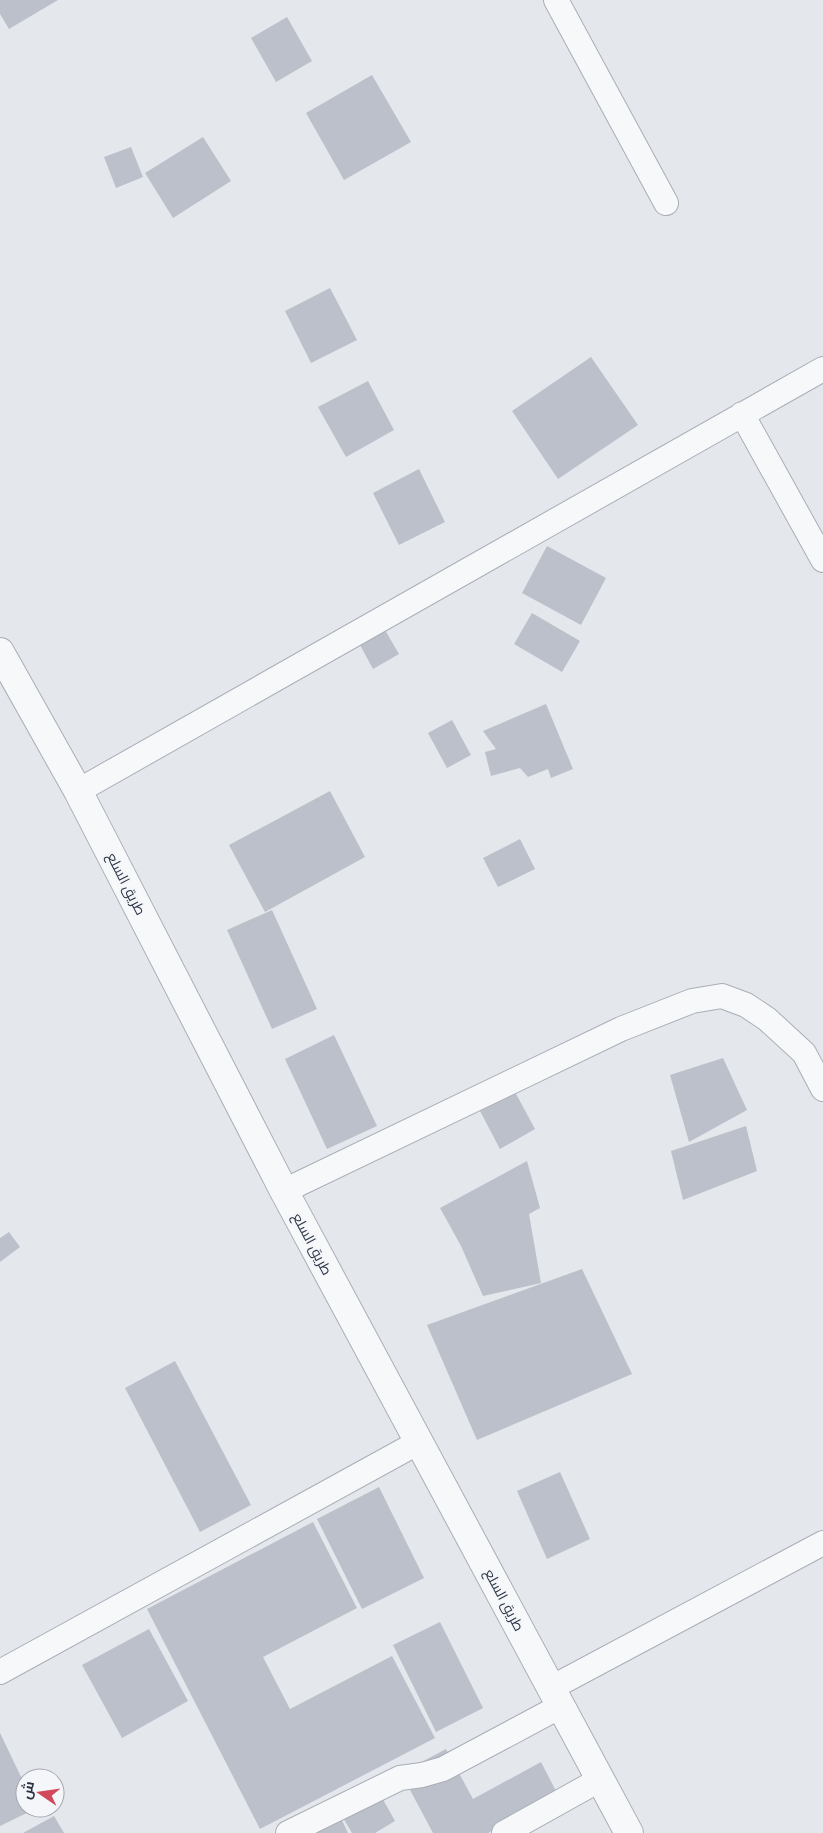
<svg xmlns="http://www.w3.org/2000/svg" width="823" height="1833" font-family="Signika,Cairo,sans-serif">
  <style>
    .building { fill: #bbc0ca }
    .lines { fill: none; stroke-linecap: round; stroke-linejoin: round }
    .minor-casing { stroke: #a9aeb7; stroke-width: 26 }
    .tertiary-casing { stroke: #a9aeb7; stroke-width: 30 }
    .minor { stroke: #f7f8fa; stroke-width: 24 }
    .tertiary { stroke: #f7f8fa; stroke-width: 28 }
    .labels { text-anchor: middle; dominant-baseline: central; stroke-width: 4; stroke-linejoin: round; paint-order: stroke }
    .street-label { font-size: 14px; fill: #2b3445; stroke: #f4f6f9 }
  </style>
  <rect width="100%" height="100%" fill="#e4e7ec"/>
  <path class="building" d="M0,0H58L9,29L0,14Z
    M287,17L312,61L276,82L251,38Z
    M372,75L411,142L344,180L306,113Z
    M203,137L231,181L173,218L145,173Z
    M131,147L143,177L116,188L104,157Z
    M330,288L357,340L311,363L285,311Z
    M591,357L638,425L558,479L512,411Z
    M368,381L394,430L346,457L318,407Z
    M419,469L445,522L399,545L373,493Z
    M547,546L606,578L581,625L522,593Z
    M532,613L580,641L562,672L514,644Z
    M385,630L399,654L373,669L360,645Z
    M546,704L573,769L551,778L548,769L528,777L520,768L491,776L485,752L496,749L483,731Z
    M452,720L471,755L447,768L428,733Z
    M330,791L365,857L265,912L229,845Z
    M520,839L535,869L498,887L483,858Z
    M272,910L317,1009L272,1029L227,930Z
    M334,1035L377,1126L327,1149L285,1059Z
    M723,1058L747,1110L689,1142L670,1075Z
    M515,1092L535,1129L500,1149L480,1111Z
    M746,1126L757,1171L683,1200L671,1151Z
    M527,1161L540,1208L529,1214L541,1283L483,1296L461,1246L440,1208Z
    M9,1232L20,1247L0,1262V1238Z
    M582,1269L632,1374L477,1440L427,1325Z
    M175,1361L251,1505L200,1532L125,1388Z
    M560,1472L590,1539L547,1559L517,1491Z
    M379,1487L424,1578L362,1609L317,1519Z
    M313,1522L357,1608L263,1657L290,1709L392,1656L435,1738L260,1829L147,1609Z
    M440,1622L483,1708L436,1732L393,1645Z
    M149,1629L188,1701L122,1738L82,1665Z
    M0,1733L25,1785V1808H37L0,1826Z
    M446,1749L473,1799L541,1762L558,1795L488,1833H433L401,1773Z
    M380,1794L395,1821L375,1833H352L342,1816Z
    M339,1814L348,1833H302Z
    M54,1816L64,1833H23Z"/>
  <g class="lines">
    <g class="minor-casing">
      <path id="minor" d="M556,0L666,203
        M742,414L823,560
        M78,791L823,369
        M284,1191L621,1029L692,1001L722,996L746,1005L767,1019L804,1053L823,1089
        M0,1672L419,1442
        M551,1688L823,1543
        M288,1833L400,1778L422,1775L443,1769L561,1706
        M504,1833L601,1779"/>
    </g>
    <g class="tertiary-casing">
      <path id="tertiary" d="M0,652L78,791L284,1191L629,1833"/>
    </g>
    <use href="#minor" class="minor"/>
    <use href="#tertiary" class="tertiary"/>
  </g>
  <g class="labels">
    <g class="street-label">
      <text transform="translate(126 884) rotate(63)">طريق السلع</text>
      <text transform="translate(312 1244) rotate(62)">طريق السلع</text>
      <text transform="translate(504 1600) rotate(62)">طريق السلع</text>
    </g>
  </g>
  <g transform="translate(40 1793) rotate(283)"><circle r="24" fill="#f4f6f9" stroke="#a4a8b1"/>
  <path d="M0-4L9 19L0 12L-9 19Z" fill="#d1495b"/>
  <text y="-8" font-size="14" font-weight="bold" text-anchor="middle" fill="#2b3445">ش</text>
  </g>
</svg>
